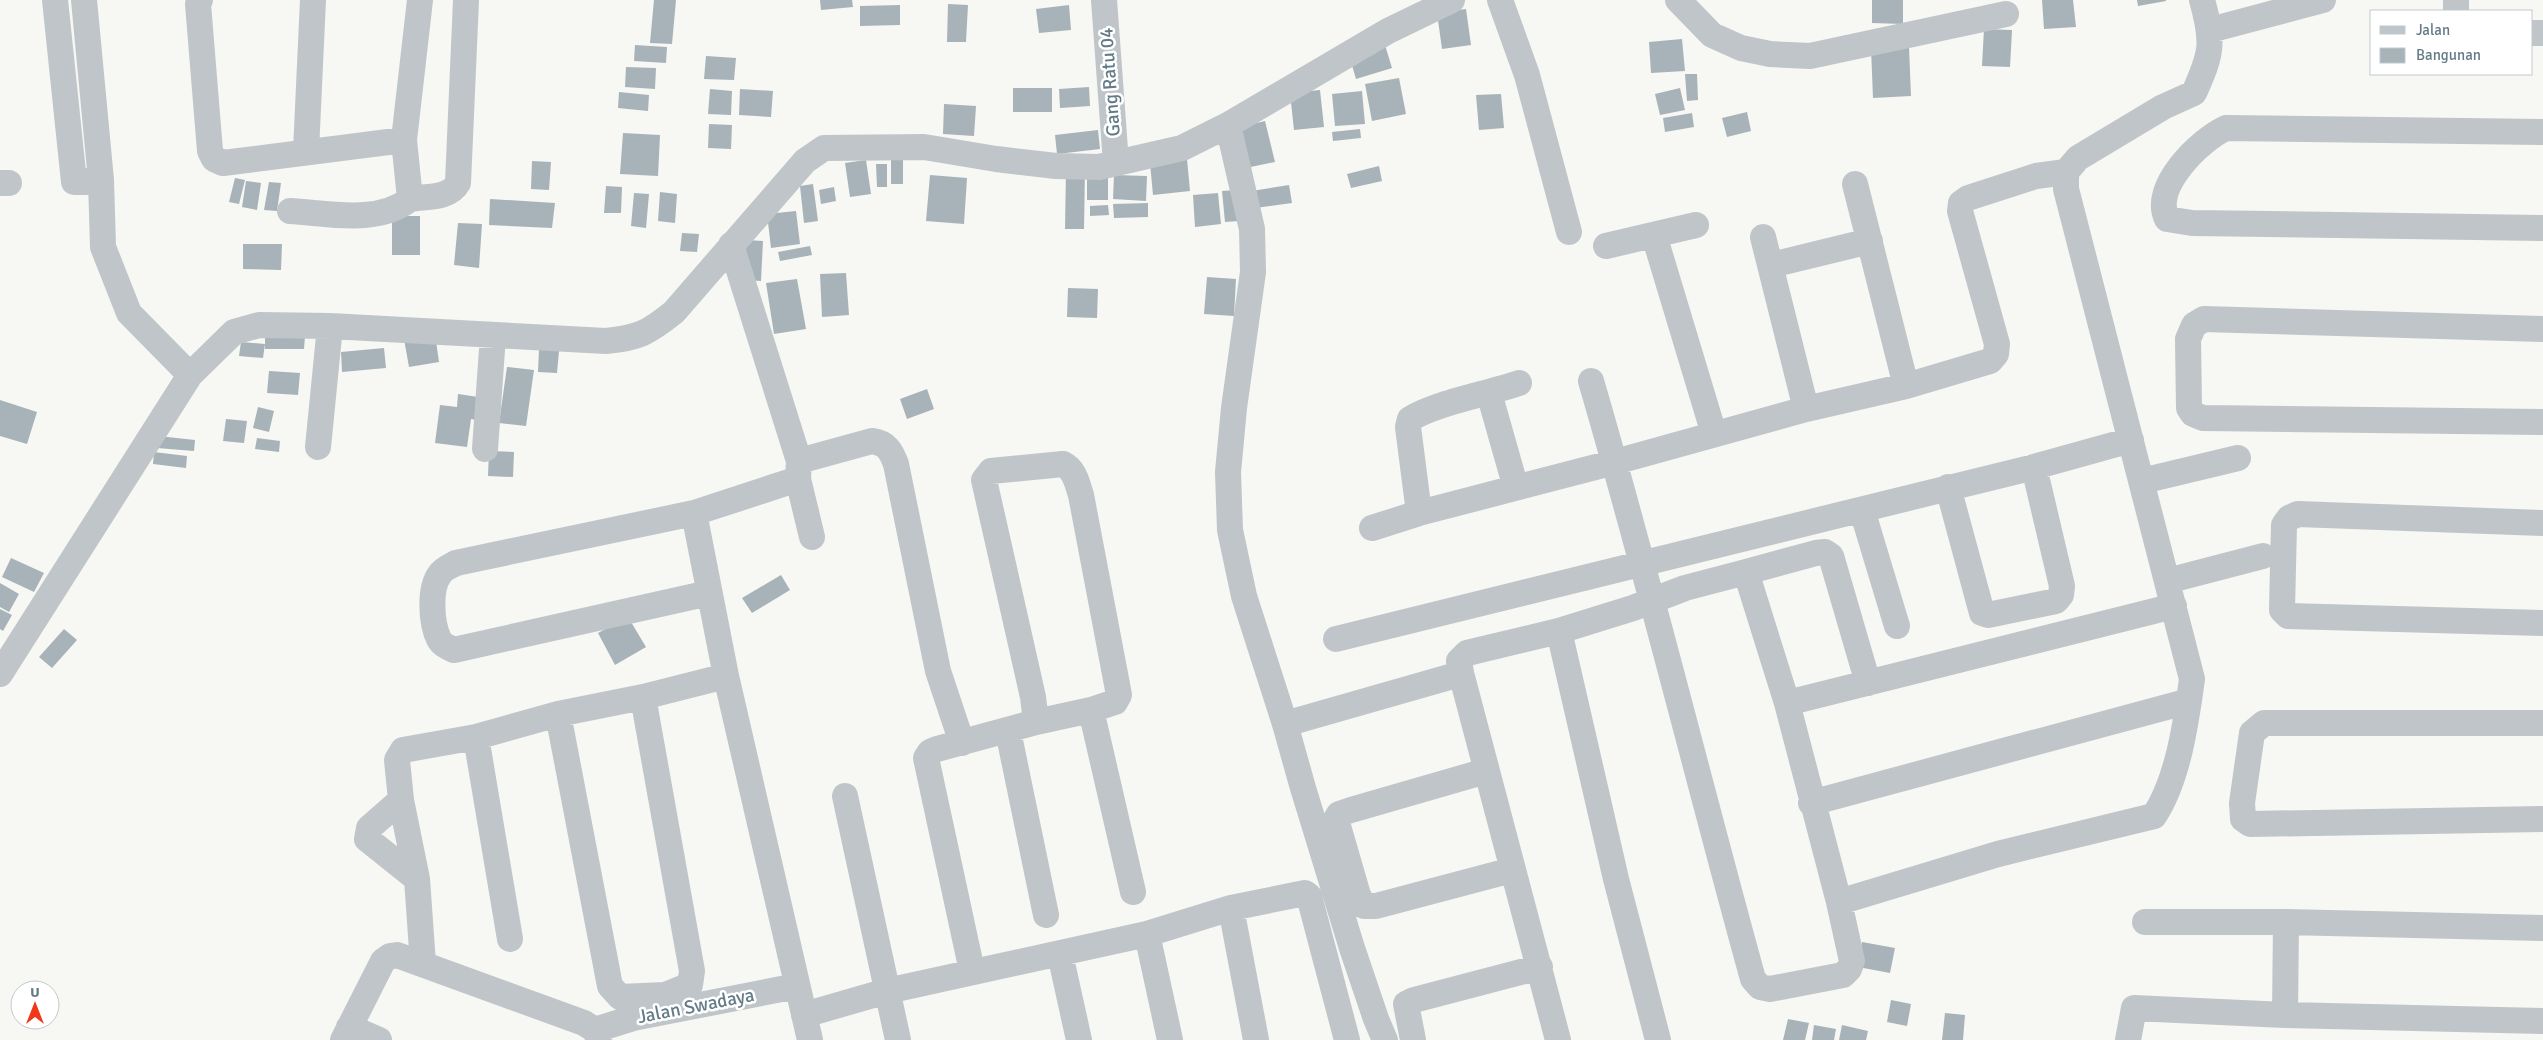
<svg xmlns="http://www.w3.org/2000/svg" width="2543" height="1040" font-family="Signika,sans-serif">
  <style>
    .building { fill: #a7b3b8 }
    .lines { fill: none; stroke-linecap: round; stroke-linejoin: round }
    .street { stroke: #bfc5c8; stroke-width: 26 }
    .labels { text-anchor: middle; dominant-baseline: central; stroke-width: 5; stroke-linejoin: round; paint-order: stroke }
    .street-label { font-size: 19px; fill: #637a87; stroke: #fff }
  </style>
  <rect width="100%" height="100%" fill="#f7f7f3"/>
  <path class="building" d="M654,0H676L672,44L650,43Z
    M820,0H852L853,7L821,10Z
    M1872,0H1903V24L1872,23Z
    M2042,0H2073L2076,27L2044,29Z
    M2137,0H2166V1L2138,6Z
    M948,4L968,5L966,42H947Z
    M900,5V25L860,26V6Z
    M1069,5L1071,30L1039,33L1036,9Z
    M1466,9L1471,45L1442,49L1437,13Z
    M1984,29L2012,30L2010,67L1982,66Z
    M1682,39L1685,71L1651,73L1649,42Z
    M635,45L667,47L666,63L634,61Z
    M1385,45L1392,68L1356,79L1349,55Z
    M1909,47L1911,96L1873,98L1871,48Z
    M706,56L736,58L734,80L704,79Z
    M626,67L656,68L655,89L625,87Z
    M1685,74H1697L1698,100L1687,101Z
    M1399,78L1406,114L1372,121L1365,84Z
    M1089,87L1090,106L1060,108L1059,89Z
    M1013,88H1052V112H1013Z
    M1680,88L1685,110L1660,115L1655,94Z
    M710,89L732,91L731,115L708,114Z
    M740,89L773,91L771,117L739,115Z
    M1320,90L1324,127L1294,130L1290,93Z
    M1362,91L1365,124L1335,126L1332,94Z
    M619,92L649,95L648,111L618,108Z
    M1501,94L1504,128L1479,130L1476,95Z
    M944,104L976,106L974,136L943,134Z
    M1747,112L1751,131L1727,137L1722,118Z
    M1692,113L1694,127L1665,132L1663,118Z
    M1265,121L1275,162L1246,168L1236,128Z
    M709,124L732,125L731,149L708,148Z
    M1360,129L1361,138L1333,141L1332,132Z
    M1098,130L1100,149L1057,154L1055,135Z
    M623,133L660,135L658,176L620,174Z
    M891,159H903V184H891Z
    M1187,159L1190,191L1153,195L1150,163Z
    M866,160L871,194L850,197L845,163Z
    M532,161L551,162L549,190L531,189Z
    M876,164H887V187H877Z
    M1379,166L1382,181L1351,188L1347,174Z
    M1066,168H1085L1084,229H1065Z
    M930,175L967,178L964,224L926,221Z
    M1087,175H1108V200H1087Z
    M1114,175L1147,176L1146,201L1113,199Z
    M235,178L245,180L239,204L229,202Z
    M246,181L261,183L257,210L242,207Z
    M269,182L281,183L277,211L264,210Z
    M813,184L818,221L804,223L800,186Z
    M1289,185L1292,203L1255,208L1252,191Z
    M606,186L622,187L621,213H604Z
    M834,187L836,201L821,204L819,190Z
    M1236,190L1239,221L1225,222L1222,191Z
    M660,192L677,194L675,223L658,221Z
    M634,193L649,194L646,228L631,226Z
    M1218,193L1221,224L1195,227L1193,195Z
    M490,199L555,203L552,228L489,225Z
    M1148,203V217L1114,218L1113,204Z
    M1108,205L1109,215L1090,216V206Z
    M796,211L800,244L771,248L767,214Z
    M392,216H420V255H392Z
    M458,223L482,224L479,268L454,265Z
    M682,233L699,234L697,252L680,251Z
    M746,240L763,241L761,281L744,280Z
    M243,244H282L281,270L243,269Z
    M810,246L812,255L780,261L778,252Z
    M846,273L849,315L822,317L820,274Z
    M1207,277L1236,279L1234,316L1204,314Z
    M797,279L806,329L774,334L766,283Z
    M1068,288L1098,289L1097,318L1067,317Z
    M435,334L439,362L409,367L404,339Z
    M265,335L305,336L304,349H265Z
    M241,342L265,344L263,358L239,356Z
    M384,348L386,368L342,372L341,352Z
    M539,349L559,351L557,373L538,372Z
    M507,367L534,370L526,426L499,423Z
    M269,371L300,373L298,395L267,393Z
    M927,389L934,409L907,419L900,399Z
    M458,394L485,398L482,421L471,419L467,447L435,443L440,405L457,407Z
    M0,400L37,412L27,444L0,436Z
    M258,407L274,411L269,432L253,428Z
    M226,419L247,421L244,443L223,441Z
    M158,436L195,440L194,451L157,448Z
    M257,438L280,441L279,452L255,449Z
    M489,451L514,452L513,477L488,476Z
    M154,452L187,456L186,468L153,464Z
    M11,558L44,573L34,592L2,577Z
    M781,575L790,590L752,613L742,598Z
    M0,583L19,594L9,612L0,607Z
    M0,609L12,615L3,631L0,629Z
    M628,617L646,647L615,665L598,633Z
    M64,629L77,640L52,668L39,657Z
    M1862,942L1895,948L1890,973L1858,967Z
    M1891,1000L1911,1004L1907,1026L1887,1022Z
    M1945,1013L1965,1015L1963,1040H1942Z
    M1788,1019L1809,1023L1805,1040H1783Z
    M1814,1025L1836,1029L1834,1040H1812Z
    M1842,1025L1868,1031L1866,1040H1839Z"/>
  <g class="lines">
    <path class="street" d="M55,0L74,182L101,180
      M84,0L101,180L103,247L129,313L190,375
      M200,0L198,4L210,151L214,159L223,163L404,140L410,199C426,196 449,199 458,183L466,0
      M1104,0L1116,163
      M1500,0L1527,75L1569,232
      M1678,0L1712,35L1741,48L1770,54L1810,56L2006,14
      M2456,11V0
      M2210,30L2323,0
      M2532,33H2543
      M1228,125L1252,229L1253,272L1234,408L1228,472L1230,530L1244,596L1285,724L1303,788L1352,948L1376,1019L1385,1040
      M2543,132L2226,128C2200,140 2151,187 2167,219L2192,223L2543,228
      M404,140L420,0
      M306,151L313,0
      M0,183H9
      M1855,184L1906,386
      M290,211C328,213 378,225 410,199
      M1654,235L1714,434
      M1763,237L1806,409
      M731,245L799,461L798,479L694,513L726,676L810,1040
      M1606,246L1696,225
      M1771,265L1870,241
      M2543,329L2204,319L2194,325L2188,339L2189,408L2193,414L2203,418L2543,422
      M1489,393L1512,474
      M318,447L330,326
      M485,449L493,335
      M799,461L872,441C887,443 891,451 896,464L938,671L962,743
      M798,479L812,537
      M2142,481L2238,458
      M1948,487L1982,613L1988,615L2056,601L2061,595L2062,586L2034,467
      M1862,510L1897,626
      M694,513L456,563C451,566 443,569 440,574C429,588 431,623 439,639C442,645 448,647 454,650L709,593
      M1419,513L1408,427L1410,419C1436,403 1487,394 1519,383
      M2543,523L2298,514L2289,518L2284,525L2282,610L2288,616L2543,623
      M1372,528L1419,513L1615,462L1806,409L1906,386L1990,361L1996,354L1997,344L1960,211L1961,203L1968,198L2036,176L2066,172
      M1746,572L1816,553L1825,552L1831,556L1868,683
      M2167,581L2263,556
      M1559,631L1616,879L1658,1040
      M1336,639L2034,467L2131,440
      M1461,673L1558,1040
      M0,674L190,375L234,332L259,325L330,326L606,341C638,338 648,333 674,312L805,161L824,148L924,147L996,159L1056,166L1099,167L1182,148L1228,125L1388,31L1452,0
      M1787,703L2174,606
      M1091,710L1133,892
      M558,714L610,986L620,997L665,995L690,985L692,971L643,697
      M2543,723H2264L2252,733L2242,803L2243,819L2250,824L2543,819
      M1285,724L1453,676L1461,673L1459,661L1467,653L1559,631L1633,608L1685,588L1746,572L1787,703L1839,902L1852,961L1849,969L1843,975L1770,989L1760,987L1753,979C1698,780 1649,579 1591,381
      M1008,731L1046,915
      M476,737L510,939
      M1486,771L1351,810L1339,814L1336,819L1358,895L1364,906H1376L1512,870
      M845,796L898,1040
      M401,800L369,828L367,839L417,879
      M1811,803L2189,701
      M1839,902L1998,854L2154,816C2178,780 2186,723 2192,679L2066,189V172L2078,158L2163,107L2194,93C2212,53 2214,43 2202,0
      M1231,908L1256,1040
      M2145,922H2286L2543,928
      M1147,934L1170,1040
      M1060,954L1079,1040
      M423,964L417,879L401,800L397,760L403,750L476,737L558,714L643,697L726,676
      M972,971L926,758L930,752L937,749L1036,722L1091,710L1115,702L1119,695L1081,495C1077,483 1075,470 1063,464L991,471L984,480L1033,697L1036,722
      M804,1015L887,991L1147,934L1231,908L1305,893L1309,896L1347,1040
      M2285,1015L2286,922
      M349,1027L379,1040
      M595,1030L633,1018L797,986
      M343,1040L383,961L390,956L397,955L584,1023L595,1030L599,1040
      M1413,1040L1406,1004L1414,1000L1540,967
      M2128,1040L2134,1008L2285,1015L2543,1021"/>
  </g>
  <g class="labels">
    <g class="street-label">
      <text transform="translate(1110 82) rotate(-94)">Gang Ratu 04</text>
      <text transform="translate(696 1006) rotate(-11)">Jalan Swadaya</text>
    </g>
  </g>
  <rect x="2370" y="10" width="162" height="65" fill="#ffffff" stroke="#c1cacf"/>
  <rect x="2380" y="26" width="25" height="8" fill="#bfc5c8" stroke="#c1cacf"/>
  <text x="2416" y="35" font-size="15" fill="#637a87">Jalan</text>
  <rect x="2380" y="48" width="25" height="15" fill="#a7b3b8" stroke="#c1cacf"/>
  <text x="2416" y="60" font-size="15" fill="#637a87">Bangunan</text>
  <g transform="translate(35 1005)"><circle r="24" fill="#ffffff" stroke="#c1cacf"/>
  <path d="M0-4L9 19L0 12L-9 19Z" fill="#f13619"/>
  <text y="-8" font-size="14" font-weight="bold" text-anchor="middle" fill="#637a87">U</text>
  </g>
</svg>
